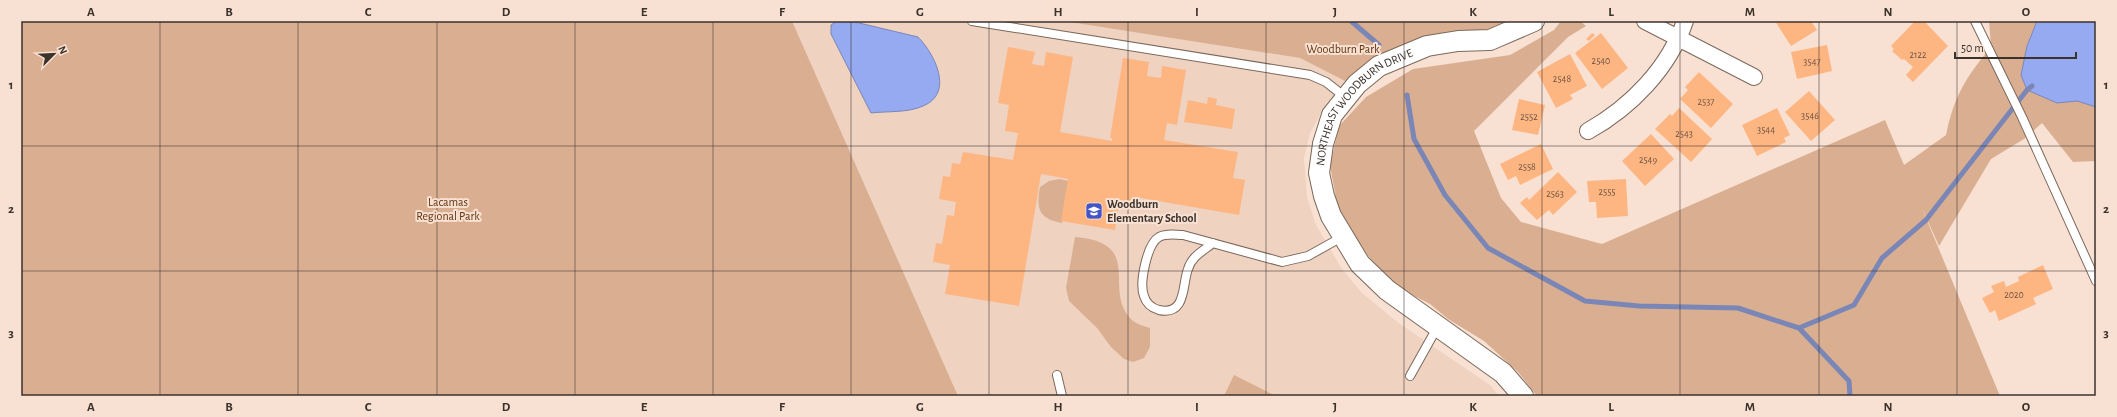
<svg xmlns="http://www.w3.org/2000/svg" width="2117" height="417" font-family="'Alegreya Sans',sans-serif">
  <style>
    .built { fill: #efd2c0 }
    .green { fill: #daaf91 }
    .water { fill: #95aaf1; stroke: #7a86b6 }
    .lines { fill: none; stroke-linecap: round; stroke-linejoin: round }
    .stream { stroke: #7a86b6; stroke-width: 5 }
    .building { fill: #fdb582 }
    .service-casing { stroke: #7b685b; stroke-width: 10 }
    .minor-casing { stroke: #7b685b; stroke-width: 18 }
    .tertiary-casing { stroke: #7b685b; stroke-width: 22 }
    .service { stroke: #fff; stroke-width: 8 }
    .minor { stroke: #fff; stroke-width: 16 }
    .tertiary { stroke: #fff; stroke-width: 20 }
    .grid { fill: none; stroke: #3b322c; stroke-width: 1; stroke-opacity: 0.55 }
    .labels { text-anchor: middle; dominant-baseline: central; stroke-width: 4; stroke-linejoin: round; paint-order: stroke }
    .number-label { font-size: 10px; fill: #6c5342 }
    .park-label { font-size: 12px; fill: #61330d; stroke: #f8e1d2 }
    .street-label { font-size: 12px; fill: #3b322c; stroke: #f8e1d2 }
    .poi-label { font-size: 12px; font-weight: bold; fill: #3b322c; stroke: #f8e1d2; text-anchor: start }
    .neatline { fill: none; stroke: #3b322c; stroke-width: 1.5 }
    .grid-label { font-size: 13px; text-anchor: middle; font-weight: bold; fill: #3b322c }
  </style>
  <rect width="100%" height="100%" fill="#f8e1d2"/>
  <path class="built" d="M792,21H1063L1300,58L1345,81L1326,104L1310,133L1304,158L1307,197L1316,225L1342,269L1362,293L1400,324L1490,385L1499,396H958Z"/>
  <path class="green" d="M21,21H792L958,396H21Z
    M1063,21H1510L1490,29L1451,32L1411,41L1345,81L1300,58Z
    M1561,21H1580L1586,26L1568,37L1474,131L1501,198L1521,222L1602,244L1885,120L1904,165L1946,135C1954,96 1966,77 1991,47L1989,21H2037L2027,46L2021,75L2057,103L2077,101L2096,107V161L2073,162L2042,123L2024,139L1991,159L1939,246L1921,206L2000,396H1537L1518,372L1484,341L1448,319L1430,304L1401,289L1379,270L1357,241L1339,213L1330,166L1339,126L1366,97L1413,69L1510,55L1554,30Z
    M1059,179L1069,181L1062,223C1039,219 1036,209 1040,187L1049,181Z
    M1075,237C1147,243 1100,291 1133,321C1137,324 1144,326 1150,328V347L1144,358L1133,362L1124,359L1111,347L1097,328L1069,301L1066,288Z
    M1234,375L1276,396H1224Z"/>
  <path class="water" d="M837,21L855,22L918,37C934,53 955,93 923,106C908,113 887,111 871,113L831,34V25Z
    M2037,21H2096V107L2077,101L2057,103L2027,90L2021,75L2027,46Z"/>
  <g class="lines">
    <path class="stream" d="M1351,21L1379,45
      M1407,95L1414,139L1445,195L1488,248L1585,301L1639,306L1738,308L1799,328L1849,381L1850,396
      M1799,328L1854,305L1882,258L1926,220L2027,90L2032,86"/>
  </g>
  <path class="building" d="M1775,21H1811L1817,30L1791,46Z
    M1915,21H1924L1948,46L1913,82L1906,75L1913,67L1904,59L1902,60L1892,51L1894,49L1891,46Z
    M1592,33L1595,35L1589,41L1586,39Z
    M1601,33L1628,68L1602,89L1575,53Z
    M1827,45L1832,71L1797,79L1791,52Z
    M1008,47L1035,52L1032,64L1044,66L1046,52L1073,57L1060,132L1112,141V138H1110L1123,58L1149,62L1147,76L1161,78L1162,66L1186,70L1177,125L1167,123L1164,140L1238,152L1233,178L1245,180L1239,215L1135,197L1134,207L1119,204L1115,230L1061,221L1068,179L1041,174L1019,306L945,294L950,265L933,262L936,243L942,244L947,215L954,216L956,202L939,199L943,176L950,177L952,163L960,164L963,152L1013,160L1018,133L1005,131L1009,105L998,103Z
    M1570,54L1587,86L1570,95L1573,99L1556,108L1537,72Z
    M1699,72L1733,104L1711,128L1680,99L1688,90L1685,87Z
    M1809,91L1835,120L1811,141L1785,112Z
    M1208,97L1217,99L1216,105L1235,109L1232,129L1184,122L1188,100L1207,104Z
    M1519,99L1545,105L1538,135L1512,130Z
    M1679,108L1712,139L1691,162L1655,129L1670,114L1672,116Z
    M1777,108L1790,135L1784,138L1786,142L1757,156L1742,125Z
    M1651,134L1674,159L1645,186L1622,161Z
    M1541,144L1553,169L1520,185L1516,176L1508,180L1500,164Z
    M1558,172L1577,192L1553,215L1549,210L1537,220L1520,203L1527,197L1529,200Z
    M1626,179L1628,216L1597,218L1596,202H1589L1587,181Z
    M2043,265L2053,289L2033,298L2036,304L1999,321L1995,310L1990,313L1982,298L1994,292L1991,286L2004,281L2006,287L2019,281L2018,277Z"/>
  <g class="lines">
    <g class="service-casing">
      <path id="service" d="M972,21L1310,75L1326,82L1345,97
        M1975,21L2022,117L2096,281
        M1213,243C1203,251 1192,256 1188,269C1182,284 1187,316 1159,310C1152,308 1146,303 1144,296C1139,283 1147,244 1159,237C1167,233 1175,235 1183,235L1282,262L1308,256L1342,237
        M1057,375L1062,396
        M1410,376L1438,326"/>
    </g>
    <g class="minor-casing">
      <path id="minor" d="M1645,21L1754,77
        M1588,131C1631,107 1669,68 1685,21"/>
    </g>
    <g class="tertiary-casing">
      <g id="tertiary">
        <path id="s1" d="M1523,396L1503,373L1387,290L1360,264L1331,216L1324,196L1319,173L1323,144L1332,115L1357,84L1379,66L1427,46L1458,41L1490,40L1534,21"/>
      </g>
    </g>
    <use href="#service" class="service"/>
    <use href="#minor" class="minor"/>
    <use href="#tertiary" class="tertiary"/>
  </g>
  <path class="grid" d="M160,21V396M298,21V396M437,21V396M575,21V396M713,21V396M851,21V396M989,21V396M1128,21V396M1266,21V396M1404,21V396M1542,21V396M1680,21V396M1819,21V396M1957,21V396M21,146H2096M21,271H2096"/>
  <defs>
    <g id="school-square" transform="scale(0.9)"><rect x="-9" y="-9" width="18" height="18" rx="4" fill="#4254c8" stroke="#f8e1d2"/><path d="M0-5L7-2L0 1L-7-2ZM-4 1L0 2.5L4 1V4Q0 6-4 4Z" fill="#fff"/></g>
  </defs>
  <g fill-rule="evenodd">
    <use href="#school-square" x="1094" y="211"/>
  </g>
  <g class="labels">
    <g class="number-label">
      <text x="1918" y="55">2122</text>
      <text x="1601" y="61">2540</text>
      <text x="1812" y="62">3547</text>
      <text x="1562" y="79">2548</text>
      <text x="1706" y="102">2537</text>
      <text x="1810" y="116">3546</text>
      <text x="1529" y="117">2552</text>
      <text x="1766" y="130">3544</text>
      <text x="1684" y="134">2543</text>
      <text x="1648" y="160">2549</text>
      <text x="1527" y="167">2558</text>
      <text x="1607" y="192">2555</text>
      <text x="1555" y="194">2563</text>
      <text x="2014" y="295">2020</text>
    </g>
    <g class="park-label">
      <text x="1343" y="49">Woodburn Park</text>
      <text x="448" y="202">Lacamas<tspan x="448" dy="14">Regional Park</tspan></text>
    </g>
    <g class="street-label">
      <text stroke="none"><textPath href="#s1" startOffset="397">NORTHEAST WOODBURN DRIVE</textPath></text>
    </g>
    <g class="poi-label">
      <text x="1107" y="204">Woodburn<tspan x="1107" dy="14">Elementary School</tspan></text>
    </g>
  </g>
  <rect width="2117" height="417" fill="none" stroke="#f8e1d2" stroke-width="44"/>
  <g transform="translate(54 54) rotate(66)" stroke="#f8e1d2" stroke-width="3" paint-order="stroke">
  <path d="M0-3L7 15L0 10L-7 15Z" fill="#3b322c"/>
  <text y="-6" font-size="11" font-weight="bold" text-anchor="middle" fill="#3b322c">N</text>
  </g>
  <path d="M1955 52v6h121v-6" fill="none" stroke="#3b322c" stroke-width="2"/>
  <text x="1961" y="52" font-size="12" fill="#3b322c" stroke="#f8e1d2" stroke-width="3" paint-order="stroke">50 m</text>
  <rect x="22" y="22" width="2073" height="373" class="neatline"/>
  <g class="grid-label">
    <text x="91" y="16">A</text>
    <text x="229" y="16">B</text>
    <text x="368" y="16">C</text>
    <text x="506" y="16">D</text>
    <text x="644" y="16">E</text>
    <text x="782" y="16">F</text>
    <text x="920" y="16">G</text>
    <text x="1058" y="16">H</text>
    <text x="1197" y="16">I</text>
    <text x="1335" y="16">J</text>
    <text x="1473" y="16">K</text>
    <text x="1611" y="16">L</text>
    <text x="1750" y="16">M</text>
    <text x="1888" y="16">N</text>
    <text x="2026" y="16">O</text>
    <text x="11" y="89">1</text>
    <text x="2106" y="89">1</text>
    <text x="11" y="213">2</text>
    <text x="2106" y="213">2</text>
    <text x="11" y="337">3</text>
    <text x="2106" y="337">3</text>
    <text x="91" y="411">A</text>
    <text x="229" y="411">B</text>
    <text x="368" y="411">C</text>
    <text x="506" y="411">D</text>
    <text x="644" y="411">E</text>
    <text x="782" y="411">F</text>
    <text x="920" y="411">G</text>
    <text x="1058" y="411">H</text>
    <text x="1197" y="411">I</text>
    <text x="1335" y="411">J</text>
    <text x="1473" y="411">K</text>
    <text x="1611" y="411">L</text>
    <text x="1750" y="411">M</text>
    <text x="1888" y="411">N</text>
    <text x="2026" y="411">O</text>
  </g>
</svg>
